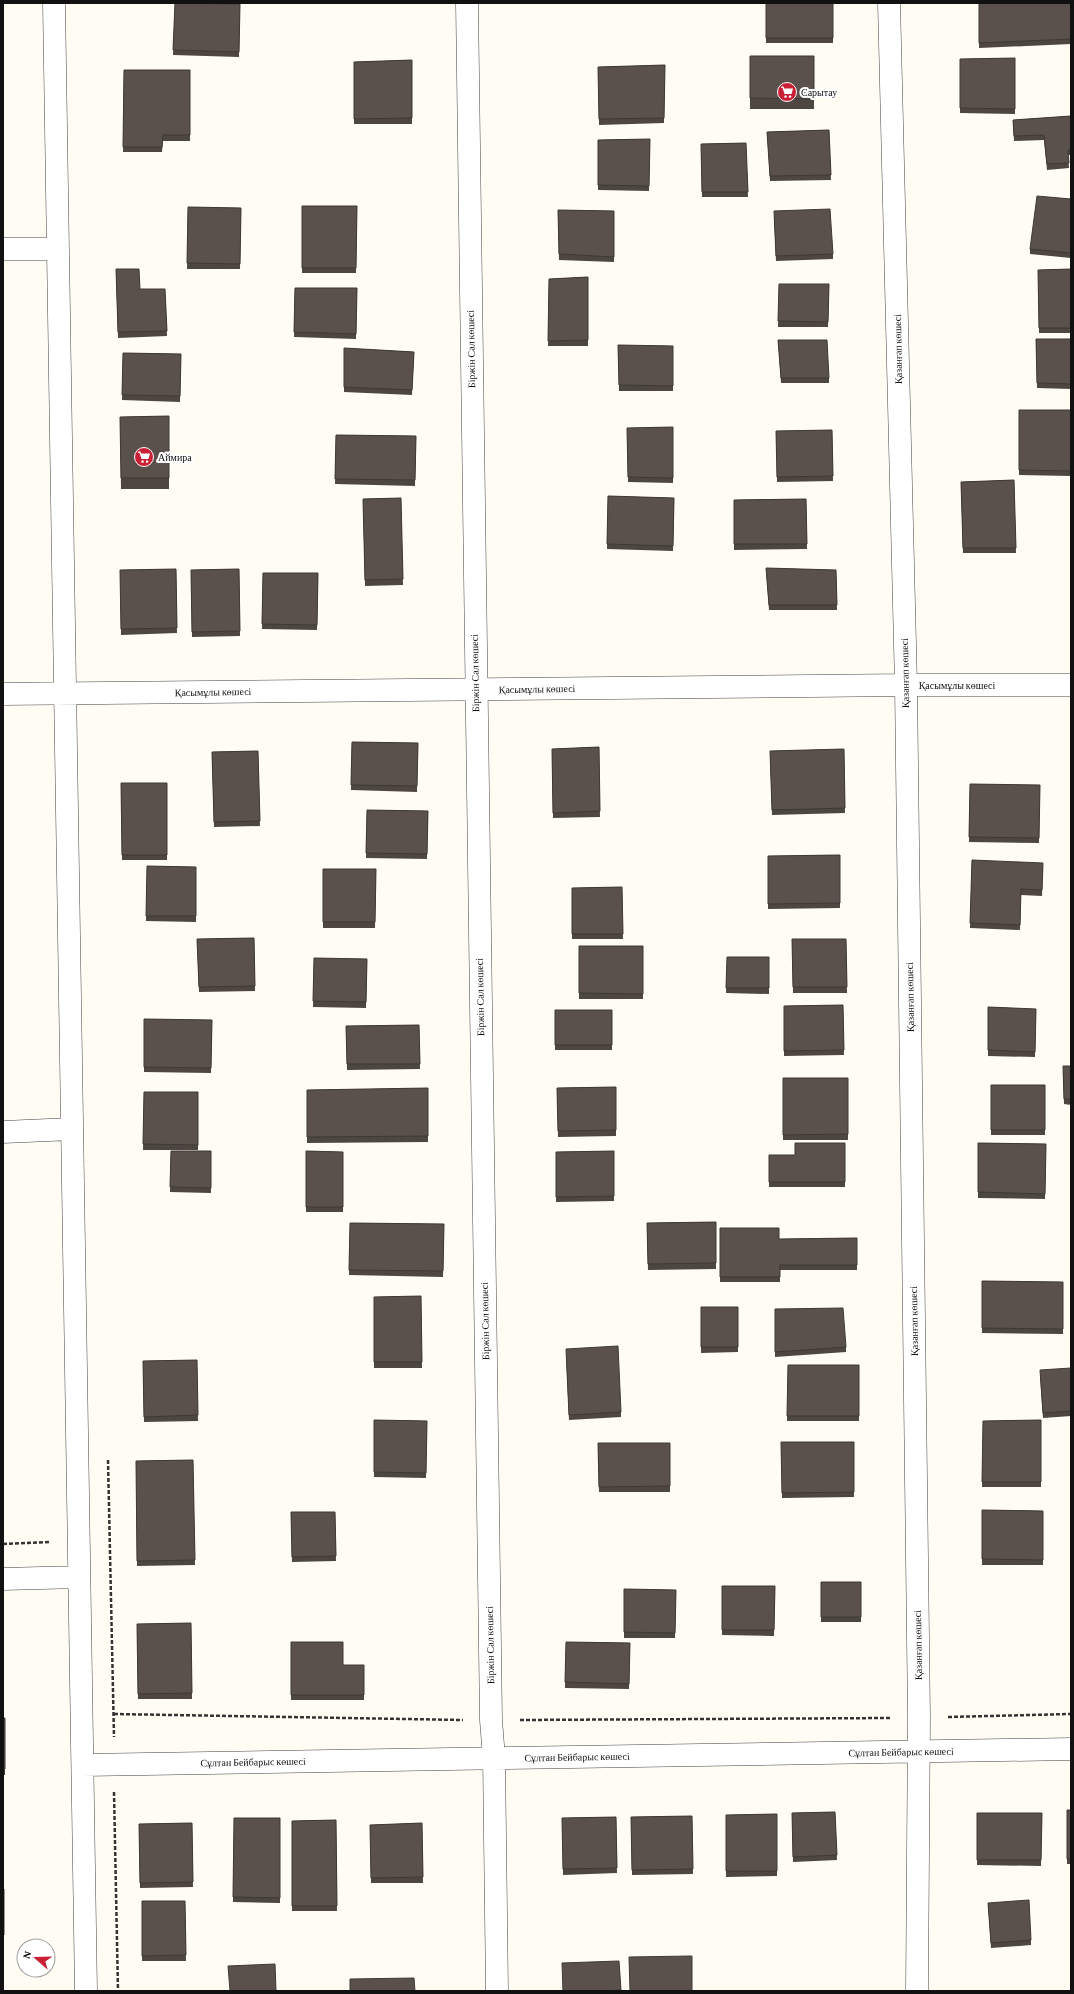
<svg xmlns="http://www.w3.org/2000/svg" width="1074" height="1994" font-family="'Crimson Pro',serif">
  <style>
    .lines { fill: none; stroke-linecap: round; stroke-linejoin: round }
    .minor-casing { stroke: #444; stroke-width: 23 }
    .path { stroke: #333; stroke-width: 2.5; stroke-dasharray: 4 2; stroke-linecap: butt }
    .minor { stroke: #fff; stroke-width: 22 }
    .wall { fill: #4d4641 }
    .building { fill: #5a514c; stroke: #3f3935 }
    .labels { text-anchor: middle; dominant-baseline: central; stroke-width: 4; stroke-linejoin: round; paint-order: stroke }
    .poi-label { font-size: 10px; fill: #111; stroke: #fff; text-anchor: start }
    .street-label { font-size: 10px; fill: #111; stroke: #fff }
  </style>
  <rect width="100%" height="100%" fill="#fffcf4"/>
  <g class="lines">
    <g class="minor-casing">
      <path id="minor" d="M54,3L86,1991
        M467,3L491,1720L494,1758L497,1991
        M889,3L906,685L919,1717L917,1991
        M3,249H58
        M3,694L906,685H1071
        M3,1132L72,1129
        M3,1579L79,1577
        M83,1765L1071,1749"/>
    </g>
    <path class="path" d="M108,1460L114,1737
      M3,1544L51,1542
      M114,1714L463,1720
      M948,1717L1071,1714
      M520,1720L891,1718
      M114,1792L118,1991"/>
    <use href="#minor" class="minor"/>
  </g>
  <path class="wall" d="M175,3L240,4L239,57L173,55Z
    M766,3H833V43H766Z
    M979,3H1071V44L979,48Z
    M750,56H814V109H750Z
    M1015,58V114L960,113V59Z
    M412,60V124H354V62Z
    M665,65L664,123L599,125L598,67Z
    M124,70H190V141H163L162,152H123Z
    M1071,116V155H1068L1069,168L1047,170L1044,140L1014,141L1013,120Z
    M829,130L831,180L770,181L767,132Z
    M650,139L649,191L598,190V140Z
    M746,143L748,197H702L701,144Z
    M1071,199V258L1030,254V249Z
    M302,206H357L356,273H302Z
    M188,207L241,208L240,269H187Z
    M558,210L614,211V262L559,260Z
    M774,216L833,254V259L776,261Z
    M116,269L140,289H165L167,336L118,338Z
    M1071,269V333H1039L1038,270Z
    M588,277V346H548L549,279Z
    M779,284H829L828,327H778Z
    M295,288H357L356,339L294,337Z
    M1036,339H1071V389L1037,388Z
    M778,340L829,378V383H781Z
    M618,345L673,346V391H619Z
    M344,348L414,352L412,395L344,392Z
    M123,353L181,354L180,402L122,400Z
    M1019,410H1071V476L1019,475Z
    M169,416V489H121L120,417Z
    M673,427V483L628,482L627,428Z
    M832,430L833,481L777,482L776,431Z
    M336,435L416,436L415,486L335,484Z
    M1014,480L1016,553H963L961,482Z
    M608,496L674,498L673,551L607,549Z
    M401,498L403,585L365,586L363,499Z
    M806,499L807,549L734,550V500Z
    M766,568L836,570L837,610H769Z
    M176,569L177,633L121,635L120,570Z
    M239,569L240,636L192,637L191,570Z
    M263,573H318L317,630L262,629Z
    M352,742L418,743L417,792L351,790Z
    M599,747L600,817L553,818L552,749Z
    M844,749L845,813L772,815L770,751Z
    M258,751L260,826L214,827L212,752Z
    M121,783H167V860H122Z
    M970,784L1040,785L1039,843L969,842Z
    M367,810L428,811L427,859L366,858Z
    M840,855V908L768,909V856Z
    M972,860L1043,868L1042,896L1021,895L1020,930L970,928Z
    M147,866L196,867V922L146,921Z
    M323,869H376L375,928H323Z
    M622,887L623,939H572V888Z
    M254,938L255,991L199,992L197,939Z
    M792,939H846L847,993H793Z
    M579,946H643V999H579Z
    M727,957H769V994L726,993Z
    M314,958L367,959L366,1008L313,1007Z
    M843,1005L844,1055L784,1056V1006Z
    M988,1007L1036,1009L1035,1057L988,1056Z
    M555,1010H612V1050H555Z
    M144,1019L212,1020L211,1073L144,1072Z
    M419,1025L420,1069L347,1070L346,1026Z
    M1071,1066V1105L1064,1104L1063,1071Z
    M783,1078H848V1140H783Z
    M991,1085H1045V1135H991Z
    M616,1087V1136L558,1137L557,1088Z
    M428,1088V1142L307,1143V1090Z
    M144,1092H198V1150H143Z
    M845,1143V1187H769V1155H795Z
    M978,1143L1046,1144L1045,1199L978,1198Z
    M171,1151H211V1193L170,1192Z
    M306,1151L343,1152V1212H306Z
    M614,1151V1201L556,1202V1152Z
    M716,1222V1269L648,1270L647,1223Z
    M350,1223L444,1224L443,1277L349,1275Z
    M720,1228L779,1239L857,1238V1270H780V1282H720Z
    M982,1281L1063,1282V1334L982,1333Z
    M421,1296L422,1368H374V1297Z
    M701,1307H738V1352L701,1353Z
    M775,1309L846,1347V1352L775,1357Z
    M566,1354L621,1412V1417L569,1420Z
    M197,1360L198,1421L144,1422L143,1361Z
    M788,1365H859V1421H787Z
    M1040,1375L1071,1376V1416L1043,1418Z
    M374,1420L427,1421L426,1478L374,1477Z
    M1041,1420V1487H982L983,1421Z
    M781,1442H854V1497L782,1498Z
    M598,1443H670V1492H599Z
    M193,1460L195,1565L137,1566L136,1461Z
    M982,1510L1043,1511V1565H982Z
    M291,1512H335L336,1561L292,1562Z
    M821,1582H861V1622H821Z
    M722,1586H775L774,1636L722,1635Z
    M624,1589L676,1590L675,1638H624Z
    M191,1623L192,1699H138L137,1624Z
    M291,1642L343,1665H364V1700H291Z
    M566,1642L630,1643L629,1689L565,1688Z
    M3,1718H5V1775H3Z
    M1067,1810H1071V1864H1067Z
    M835,1812L837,1860L793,1862L792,1813Z
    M977,1813H1042L1041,1866L977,1865Z
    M777,1814V1876L726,1877V1815Z
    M692,1816L693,1874L632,1875L631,1817Z
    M616,1817L617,1873L563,1875L562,1818Z
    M234,1818H280V1903L233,1902Z
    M336,1820L337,1911H292V1821Z
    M192,1823L193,1887L140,1888L139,1824Z
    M422,1823L423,1883H371L370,1825Z
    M142,1901H185L186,1961H142Z
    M988,1903L1031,1940V1945L991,1948Z"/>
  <path class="building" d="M175,3L240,4L239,52L173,50Z
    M766,3H833V38H766Z
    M979,3H1071V39L979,43Z
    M750,56H814V99L750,98Z
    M1015,58V109L960,108V59Z
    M412,60V118L354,119V62Z
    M665,65L664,118L599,119L598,67Z
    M124,70H190V135H163L162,147H123Z
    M1071,116V150H1068L1069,163L1047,164L1044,135L1014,136L1013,120Z
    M829,130L831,175L770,176L767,132Z
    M650,139L649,186L598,185V140Z
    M746,143L748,192H702L701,144Z
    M1037,196L1071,199V253L1030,249Z
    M302,206H357L356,268H302Z
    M188,207L241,208L240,264L187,263Z
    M830,209L833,254L776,256L774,211Z
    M558,210L614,211V257L559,254Z
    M116,269H139L140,289H165L167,331L118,332Z
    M1071,269V328H1039L1038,270Z
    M588,277V340L548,341L549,279Z
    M779,284H829L828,322L778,321Z
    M295,288H357L356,334L294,332Z
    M1036,339H1071V384L1037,383Z
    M778,340H827L829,378H781Z
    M618,345L673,346V386L619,385Z
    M344,348L414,352L412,390L344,387Z
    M123,353L181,354L180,396L122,395Z
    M1019,410H1071V471L1019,470Z
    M169,416V478H121L120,417Z
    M673,427V478L628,477L627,428Z
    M832,430L833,476L777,477L776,431Z
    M336,435L416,436L415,480L335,479Z
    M1014,480L1016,548H963L961,482Z
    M608,496L674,498L673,546L607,544Z
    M401,498L403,579L365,580L363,499Z
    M806,499L807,544H734V500Z
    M766,568L836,570L837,605H769Z
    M176,569L177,628L121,629L120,570Z
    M239,569L240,631L192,632L191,570Z
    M263,573H318L317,625L262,624Z
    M352,742L418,743L417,786L351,785Z
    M599,747L600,811L553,813L552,749Z
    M844,749L845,808L772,810L770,751Z
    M258,751L260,821L214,822L212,752Z
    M121,783H167V855H122Z
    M970,784L1040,785L1039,838L969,837Z
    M367,810L428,811L427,854L366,853Z
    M840,855V903L768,904V856Z
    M972,860L1043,863L1042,890L1021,889L1020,925L970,923Z
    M147,866L196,867V916H146Z
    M323,869H376L375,922H323Z
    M622,887L623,934H572V888Z
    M254,938L255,986L199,987L197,939Z
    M792,939H846L847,987H793Z
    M579,946H643V994L579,993Z
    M727,957H769V988H726Z
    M314,958L367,959L366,1002L313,1001Z
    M843,1005L844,1050L784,1051V1006Z
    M988,1007L1036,1009L1035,1052L988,1050Z
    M555,1010H612V1045H555Z
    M144,1019L212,1020L211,1068L144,1067Z
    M419,1025L420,1064H347L346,1026Z
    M1063,1066H1071V1099H1064Z
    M783,1078H848V1134L783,1135Z
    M991,1085H1045V1130H991Z
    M616,1087V1130L558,1131L557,1088Z
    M428,1088V1136L307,1137V1090Z
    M144,1092H198V1145L143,1144Z
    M795,1143H845V1182H769V1155H795Z
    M978,1143L1046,1144L1045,1194L978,1192Z
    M171,1151H211V1188L170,1187Z
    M306,1151L343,1152V1207H306Z
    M614,1151V1196L556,1197V1152Z
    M716,1222V1263L648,1264L647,1223Z
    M350,1223L444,1224L443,1271L349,1270Z
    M720,1228H779V1239L857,1238V1265H780V1277H720Z
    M982,1281L1063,1282V1329L982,1328Z
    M421,1296L422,1362H374V1297Z
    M701,1307H738V1347H701Z
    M843,1308L846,1347L775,1352V1309Z
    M618,1346L621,1412L569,1415L566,1349Z
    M197,1360L198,1415L144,1417L143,1361Z
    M788,1365H859V1416H787Z
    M1071,1368V1411L1043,1413L1040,1370Z
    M374,1420L427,1421L426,1473L374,1472Z
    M1041,1420V1482H982L983,1421Z
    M781,1442H854V1492L782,1493Z
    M598,1443H670V1486L599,1487Z
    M193,1460L195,1560L137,1561L136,1461Z
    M982,1510L1043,1511V1560L982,1559Z
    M291,1512H335L336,1556L292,1557Z
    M821,1582H861V1617H821Z
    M722,1586H775L774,1630H722Z
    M624,1589L676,1590L675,1633L624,1632Z
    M191,1623L192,1693L138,1694L137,1624Z
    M291,1642H343V1665H364V1695H291Z
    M566,1642L630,1643L629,1684L565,1682Z
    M3,1718H5V1769H3Z
    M1067,1810H1071V1859H1067Z
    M835,1812L837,1855L793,1857L792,1813Z
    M977,1813H1042L1041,1860H977Z
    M777,1814V1871H726V1815Z
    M692,1816L693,1869L632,1870L631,1817Z
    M616,1817L617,1868L563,1869L562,1818Z
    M234,1818H280V1898L233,1897Z
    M336,1820L337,1906H292V1821Z
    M192,1823L193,1882L140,1883L139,1824Z
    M422,1823L423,1877L371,1878L370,1825Z
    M3,1889H4V1935H3Z
    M1029,1900L1031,1940L991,1943L988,1903Z
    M142,1901H185L186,1955L142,1956Z
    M692,1956V1991H630L629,1957Z
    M619,1961L621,1990L602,1991H563L562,1963Z
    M275,1964L276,1991H230L228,1966Z
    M414,1978L415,1991H350V1979Z"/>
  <defs>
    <g id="supermarket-disc" transform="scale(1)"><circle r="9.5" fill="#c92035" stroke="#fff"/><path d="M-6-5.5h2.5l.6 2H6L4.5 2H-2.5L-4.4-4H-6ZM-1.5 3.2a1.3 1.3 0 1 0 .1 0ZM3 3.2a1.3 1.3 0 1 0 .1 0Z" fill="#fff"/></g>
  </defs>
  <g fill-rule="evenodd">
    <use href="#supermarket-disc" x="787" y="92"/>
    <use href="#supermarket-disc" x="144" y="457"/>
  </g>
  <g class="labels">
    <g class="poi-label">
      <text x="801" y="92">Сарытау</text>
      <text x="158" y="457">Аймира</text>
    </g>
    <g class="street-label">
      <text transform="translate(471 349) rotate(-91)">Біржін Сал көшесі</text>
      <text transform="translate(898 349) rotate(-91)">Қазанғап көшесі</text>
      <text transform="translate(475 673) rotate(-91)">Біржін Сал көшесі</text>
      <text transform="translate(905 673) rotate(-91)">Қазанғап көшесі</text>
      <text x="957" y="685">Қасымұлы көшесі</text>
      <text transform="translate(537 689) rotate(-1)">Қасымұлы көшесі</text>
      <text transform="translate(213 692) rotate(-1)">Қасымұлы көшесі</text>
      <text transform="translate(480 997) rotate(-91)">Біржін Сал көшесі</text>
      <text transform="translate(910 997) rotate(-91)">Қазанғап көшесі</text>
      <text transform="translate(485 1321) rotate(-91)">Біржін Сал көшесі</text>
      <text transform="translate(914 1321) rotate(-91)">Қазанғап көшесі</text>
      <text transform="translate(490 1645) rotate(-91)">Біржін Сал көшесі</text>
      <text transform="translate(918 1645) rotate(-91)">Қазанғап көшесі</text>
      <text transform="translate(901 1752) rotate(-1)">Сұлтан Бейбарыс көшесі</text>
      <text transform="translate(577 1757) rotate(-1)">Сұлтан Бейбарыс көшесі</text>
      <text transform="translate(253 1762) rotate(-1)">Сұлтан Бейбарыс көшесі</text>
    </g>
  </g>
  <rect width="1074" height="1994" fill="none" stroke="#111111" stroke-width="8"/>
  <g transform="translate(36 1958) rotate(290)"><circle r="19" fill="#ffffff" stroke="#a0a0a0"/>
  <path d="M0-3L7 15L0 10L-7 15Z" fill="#c92035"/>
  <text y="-6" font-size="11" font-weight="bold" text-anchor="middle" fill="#111111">N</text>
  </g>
</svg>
